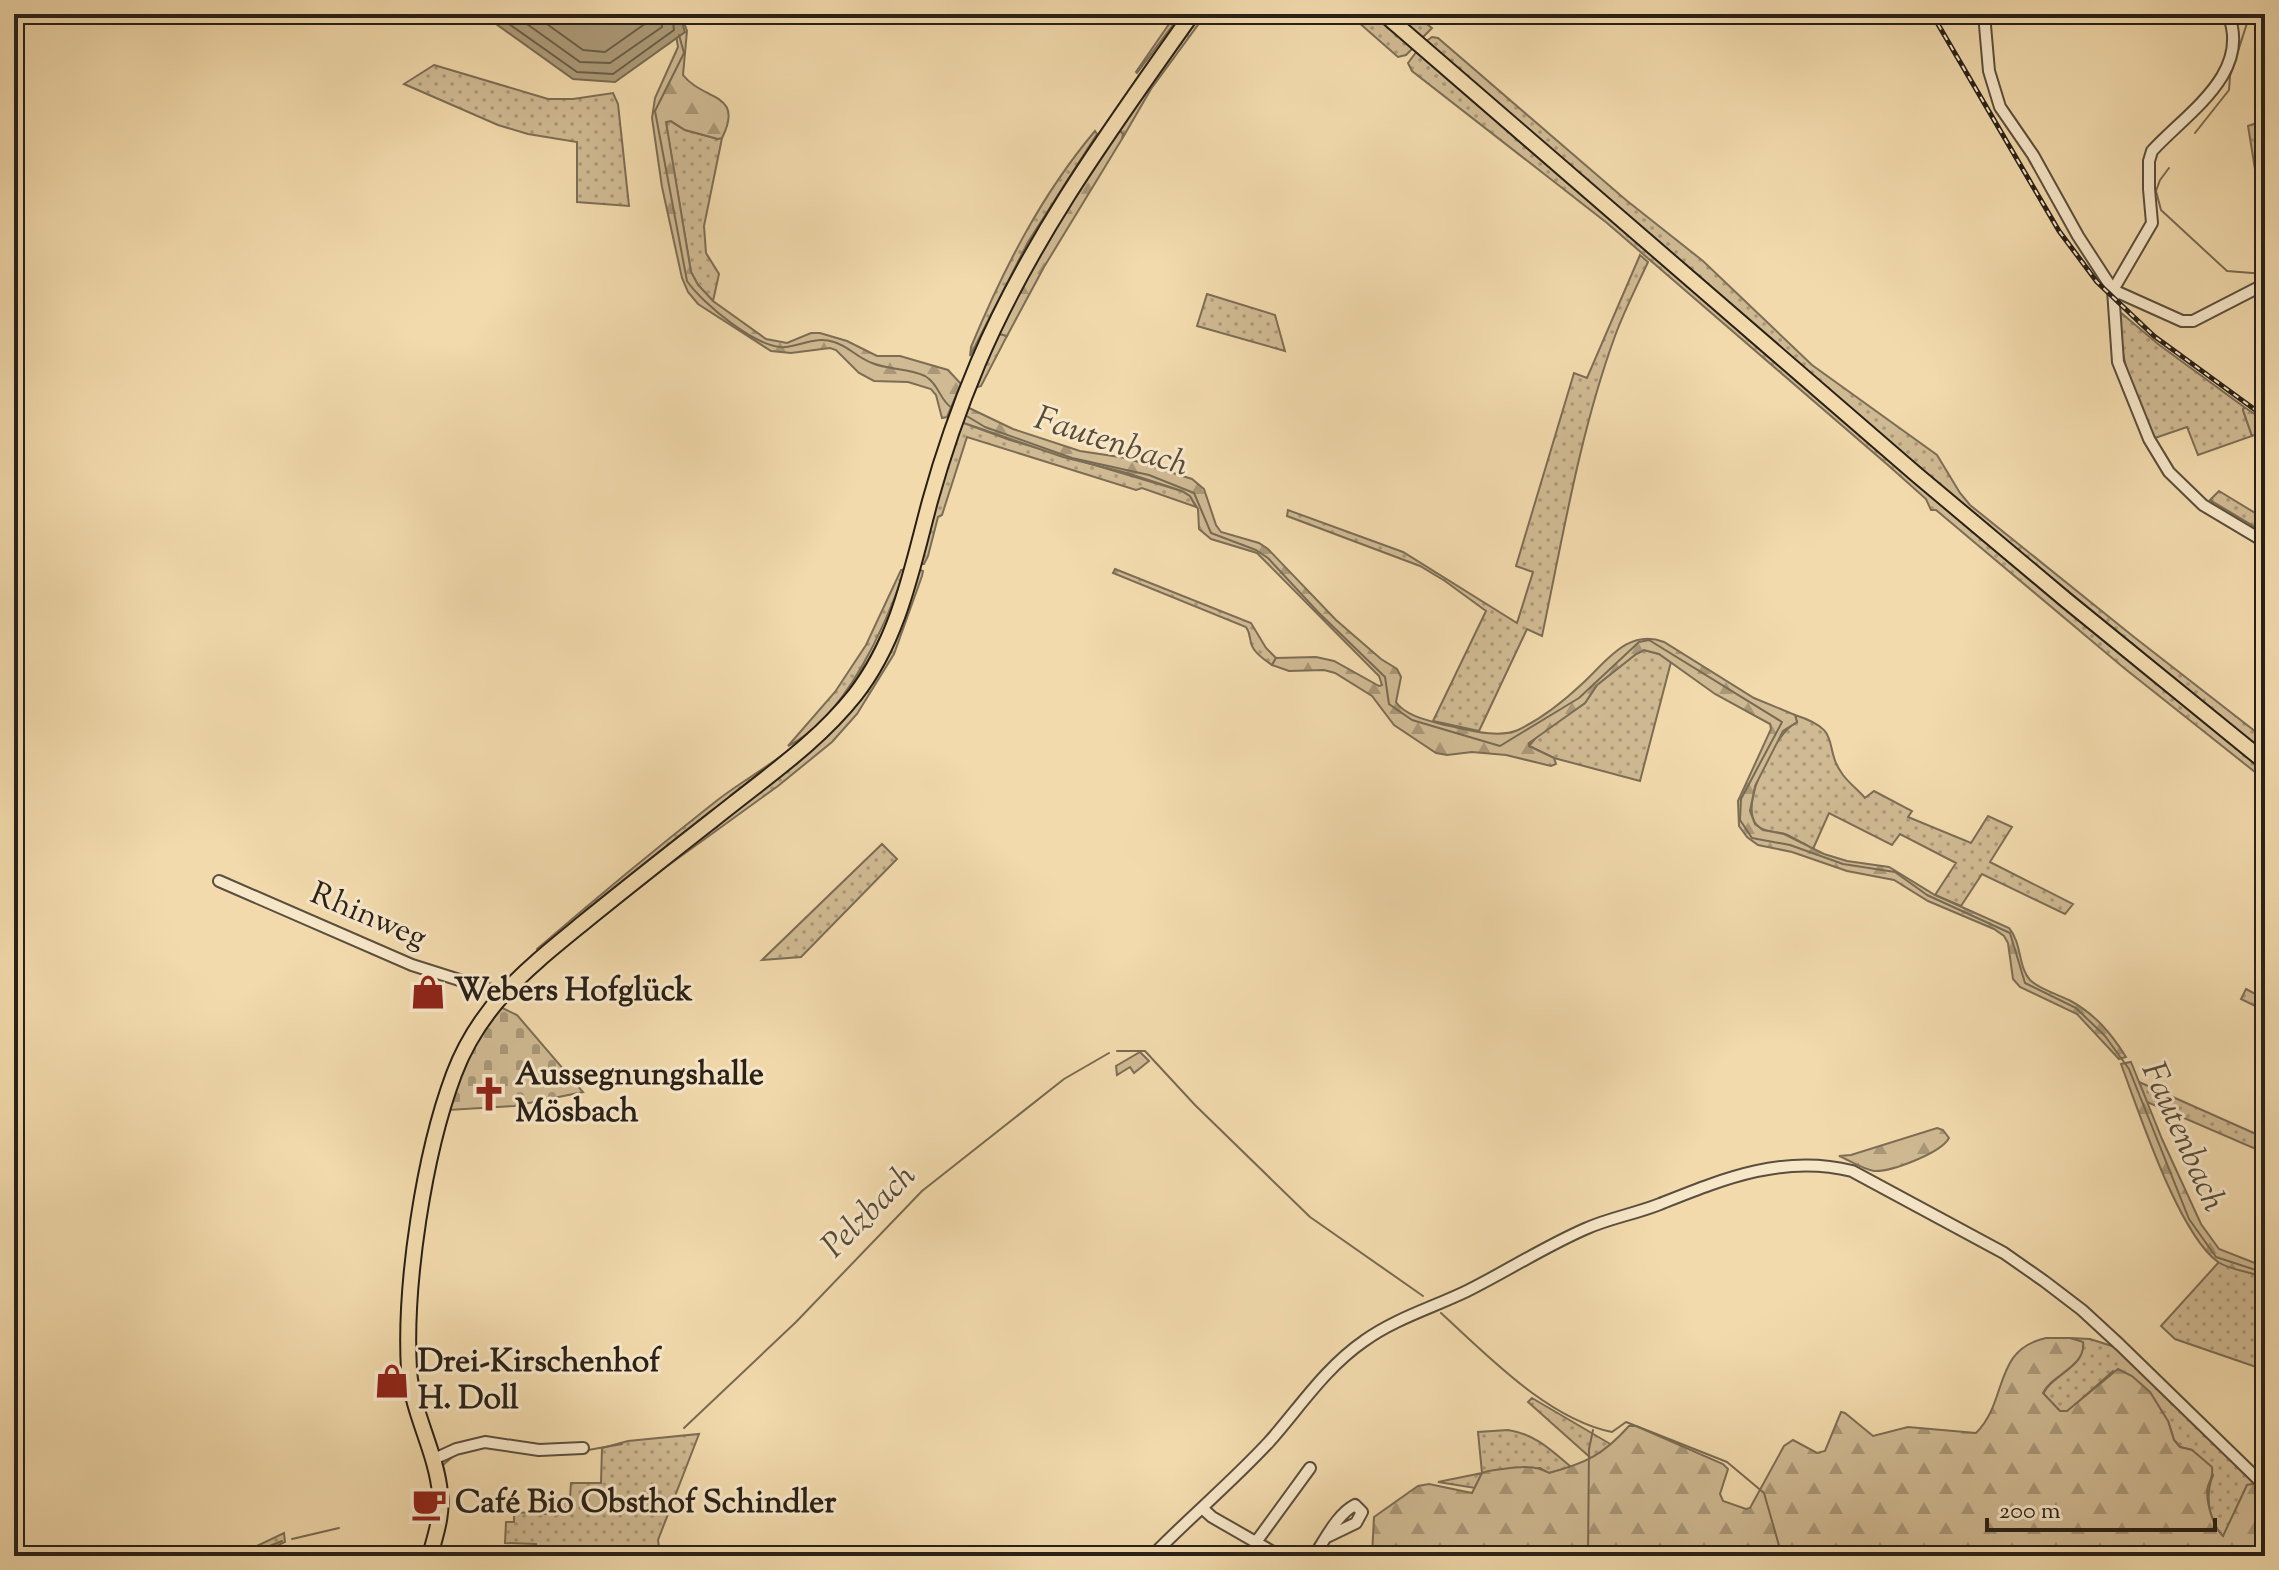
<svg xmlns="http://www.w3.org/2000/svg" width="2279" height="1570" font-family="'Sorts Mill Goudy',serif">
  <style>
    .grass { fill: url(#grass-dots); stroke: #7c6d55; stroke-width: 2 }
    .forest { fill: url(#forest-firs); stroke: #7c6d55; stroke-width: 2 }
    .cemetery { fill: url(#cemetery-stones); stroke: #7c6d55; stroke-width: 2 }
    .green { fill: #d0ba93; stroke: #7c6d55; stroke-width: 2 }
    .water { fill: #ad9b79; stroke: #786a52; stroke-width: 2 }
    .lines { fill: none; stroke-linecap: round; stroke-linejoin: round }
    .shore { stroke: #6a5e48; stroke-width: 2 }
    .stream { stroke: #786a52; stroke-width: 2 }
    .minor-casing { stroke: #5a4e3c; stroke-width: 14 }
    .major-casing { stroke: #282017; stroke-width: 18 }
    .minor { stroke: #f7e7c9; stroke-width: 10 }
    .major { stroke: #f2daac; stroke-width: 14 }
    .rail-casing { stroke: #282017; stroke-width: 5 }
    .rail { stroke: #f7e7c9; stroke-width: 2; stroke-dasharray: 6; stroke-linecap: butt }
    .labels { text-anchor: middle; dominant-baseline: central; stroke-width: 6; stroke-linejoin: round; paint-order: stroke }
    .street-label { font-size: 32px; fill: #282017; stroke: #f7e7c9 }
    .poi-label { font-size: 32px; font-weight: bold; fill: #282017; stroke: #f7e7c9; text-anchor: start }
    .water-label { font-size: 34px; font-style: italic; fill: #574b39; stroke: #f7e7c9 }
  </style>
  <defs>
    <pattern id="grass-dots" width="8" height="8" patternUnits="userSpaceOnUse" patternTransform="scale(2)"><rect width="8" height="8" fill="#d0ba93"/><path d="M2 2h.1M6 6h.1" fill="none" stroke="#a99777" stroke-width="1.8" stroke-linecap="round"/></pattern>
    <pattern id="forest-firs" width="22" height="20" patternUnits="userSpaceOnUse" patternTransform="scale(2)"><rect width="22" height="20" fill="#d0ba93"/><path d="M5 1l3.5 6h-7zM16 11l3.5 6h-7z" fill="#a99777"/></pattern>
    <pattern id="cemetery-stones" width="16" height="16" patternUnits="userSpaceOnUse" patternTransform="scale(2)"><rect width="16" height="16" fill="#d0ba93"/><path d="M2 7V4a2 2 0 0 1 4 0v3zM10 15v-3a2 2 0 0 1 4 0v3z" fill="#a99777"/></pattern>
  </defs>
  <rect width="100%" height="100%" fill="#f2daac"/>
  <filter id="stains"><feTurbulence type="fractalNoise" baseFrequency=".0025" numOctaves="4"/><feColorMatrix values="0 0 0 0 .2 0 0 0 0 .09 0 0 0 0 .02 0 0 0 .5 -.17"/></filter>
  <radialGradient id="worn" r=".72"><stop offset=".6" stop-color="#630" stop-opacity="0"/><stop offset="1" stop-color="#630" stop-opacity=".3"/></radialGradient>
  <path class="grass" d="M1176,14H1181L1137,73L1136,72Z
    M1197,14H1206L1151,89L1122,139L1123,134L1119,130Z
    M1349,14H1374L1413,48L1406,55L1398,57Z
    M1395,14H1414L1432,28L1421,39Z
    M1432,37L1438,38L1626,200L1703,261L1812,365L1937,455L1960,493L1970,505L2134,637L2265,739V755C1980,523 1703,282 1425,42Z
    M1417,51L2265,768V780L2124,668L1936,510H1931L1926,499L1889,466L1607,223L1412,71L1408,63Z
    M434,65L548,99H573L613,93L618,104L629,206L577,202V142L528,134L498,125L404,84Z
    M2265,120V231L2248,126Z
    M670,121L685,130L718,139L722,138L704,226L706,253L719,274L713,301L698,285L691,272L667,130L666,122Z
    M1095,131L1097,134L1028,242L970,356L971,347C1003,270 1041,195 1095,131Z
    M1640,255L1648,262C1637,286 1624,311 1615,336C1580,432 1563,536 1542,636L1527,629L1479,731L1433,721L1486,611L1445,581L1420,566L1287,516L1288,510L1403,552L1517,623L1533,572L1516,566L1574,373L1587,378Z
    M1207,294L1275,315L1285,351L1197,326Z
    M2120,312L2158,344L2244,407L2243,410L2252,436L2198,455L2187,427L2155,438C2134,398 2118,358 2120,312Z
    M996,333L1007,336L981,386L975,388Z
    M961,422L1010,440L1182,491L1190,496L1196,507L1142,488L1136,490L967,437L942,515L938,517L928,556L924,564H919L929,523Z
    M2219,491L2265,519V533L2210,500Z
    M905,569C886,626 845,718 788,746L835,692L866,645L901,570Z
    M918,569L923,571L922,576L894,654L857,714L832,742L778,786L666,867L546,962L844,714Z
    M1115,569L1251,623L1266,648L1276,658L1272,665C1265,660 1255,654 1252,646C1249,639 1251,634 1246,627L1113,573Z
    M906,571C908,585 897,608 891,622C843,729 764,773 676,841C630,878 584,915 539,953L537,949C595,899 654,850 715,802C739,783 765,769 789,750C850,704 884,642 906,571Z
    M1644,650L1659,654L1671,662L1640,781L1554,758L1529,746L1539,734L1585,703L1597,685L1636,654Z
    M1795,715C1845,731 1821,745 1843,775C1849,783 1858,790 1865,798L1874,791L1912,811L1908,817L1971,843L1988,816L2012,827L1990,862L2073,904L2065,914L1982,874L1961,906L1935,895L1956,863L1900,834L1892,845L1829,813L1813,849C1804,844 1794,838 1785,834C1775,831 1763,833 1756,824C1739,804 1776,731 1797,722Z
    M882,844L897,859L801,957L762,960Z
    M2246,989L2265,999V1011L2241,999Z
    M2139,1082L2265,1138V1153L2147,1102Z
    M2219,1262L2265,1278V1332L2261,1345L2265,1352V1370L2175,1339L2161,1326Z
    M2070,1338L2090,1339L2118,1348L2258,1483L2247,1486L2223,1537C2208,1522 2205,1494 2213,1475L2192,1450L2180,1447L2174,1440L2168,1421L2113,1371L2067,1412L2060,1411L2043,1394C2052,1374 2087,1367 2082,1342Z
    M1532,1398L1612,1445L1593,1460L1528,1402Z
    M1508,1430C1535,1434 1551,1450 1571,1467L1549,1473L1540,1468L1482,1473L1475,1488L1438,1482L1482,1473L1478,1432Z
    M699,1434L658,1540L659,1547L671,1552L669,1556H536V1544L505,1543L506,1522H514V1512L546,1514V1498H570L571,1483H601L602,1448L628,1441Z
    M284,1533L285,1542L256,1556H236Z"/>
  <path class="forest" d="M663,14H681L687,31L683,75C703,101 745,92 722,138L718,139L685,130L671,121L666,122L691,272L698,285L713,301L766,339L787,343L811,333H820L847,341L877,356H900L948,370L961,384L947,417L942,418L936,395L931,389L908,382L874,381L859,373L836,350L830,348L791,353L771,351L698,304L688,292L682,278L662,187L652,118L655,98L678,47L676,35Z
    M1119,130L1123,134L1122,139L1044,267L1007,336L996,333L1041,246Z
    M967,407L1013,429L1080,451L1126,458L1192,479L1204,489L1216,525L1221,532L1259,543L1268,549L1336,620L1381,659L1397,669L1401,677L1396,702C1405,716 1430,721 1445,725C1466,729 1497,739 1518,730C1541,719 1565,700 1583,683C1606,662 1628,628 1664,642L1754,698L1795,715L1797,722L1783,731L1755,786L1750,811L1755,824L1763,830L1784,834L1824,854L1847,861L1889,867L1935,895L2009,928C2022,943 2018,967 2030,980C2039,989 2057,994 2069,1000C2095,1014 2111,1033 2126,1057L2119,1059L2077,1014L2020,987L2013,979L2008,943L2004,936L1994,929L1928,901L1894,880L1847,871L1792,852L1758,845L1747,837L1739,826L1738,801L1771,729L1770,724L1715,694L1659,654L1644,650L1636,654L1597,685L1585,703L1529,743V746L1554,758L1556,764L1551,766L1506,755L1472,752L1447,755L1436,753L1394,725L1372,696L1335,673L1324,670L1289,671L1272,665L1276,658L1316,657L1334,661L1379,686L1382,685L1379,676L1257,553L1211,539L1199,529L1198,509L1190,496L1182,491L1127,473L1063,457L961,422Z
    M2244,407L2265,421V435L2261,432L2252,436L2243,410Z
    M2131,1062L2162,1139L2201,1224L2219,1249L2265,1267V1278C2250,1271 2232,1271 2218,1262C2178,1233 2139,1112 2121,1064Z
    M1937,1128L1943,1130L1949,1138C1941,1153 1891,1172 1874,1171C1864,1170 1849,1160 1839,1156L1851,1155Z
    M2046,1338H2070L2083,1342C2086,1367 2052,1374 2043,1393L2060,1411H2067L2118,1369L2132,1376L2150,1392L2168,1421L2174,1440L2180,1447L2192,1450L2212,1467C2213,1476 2211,1478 2208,1486C2205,1500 2213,1527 2223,1536L2247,1485L2258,1483L2265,1490V1556H1372L1374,1517L1418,1486L1429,1484L1472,1493L1482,1473L1488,1471C1508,1469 1531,1462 1549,1473C1586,1463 1603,1455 1629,1426H1636L1723,1464L1728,1469L1720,1494L1723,1501L1746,1509L1750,1508L1784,1446L1793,1440L1817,1453L1825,1451L1841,1412L1845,1413L1873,1436L1908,1427L1976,1433C2009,1400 1992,1350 2046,1338Z"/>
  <path class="cemetery" d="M498,1006L517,1015L583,1092L514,1106L449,1110L467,1056Z"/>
  <path class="green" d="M1140,1052L1149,1061L1134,1073L1130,1067L1117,1075L1116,1066Z"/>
  <path class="water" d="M482,14H679L685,32L615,82L573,79Z"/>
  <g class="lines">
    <path class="shore" d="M495,14L577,72L613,74L674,30L672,14
      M513,14L580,62L610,63L662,27V14
      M533,14L583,50L605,52L649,21L650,14"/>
    <path class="stream" d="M679,35L684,53L655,111L687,281C702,303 758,350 786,347C803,345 817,336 834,342C848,346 858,358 872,363C888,370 910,368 925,376C939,384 940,401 952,408
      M2195,133L2229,90L2230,76L2250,14
      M2169,168L2160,180L2156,191L2161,210L2227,271L2265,274
      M965,415L985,427L1072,458L1149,475L1194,493L1211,533L1256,550L1268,558L1318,612L1385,677L1389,704L1412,720L1500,746L1579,698L1639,642L1649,640L1782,722L1741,799L1740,820L1752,838L1790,845L1843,864L1895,872L1927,895L2010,933L2025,983L2076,1008L2105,1036L2129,1069L2189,1219L2216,1257L2265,1273
      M1117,1051H1145L1195,1105L1310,1217L1423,1296
      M1441,1313C1488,1356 1548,1419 1612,1432L1626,1422L1727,1462L1764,1493L1782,1556
      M684,1428L796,1322L922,1191L1064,1079L1109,1053
      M588,1450L622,1444
      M443,1469V1465L457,1453
      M292,1539L339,1528
      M245,1556L282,1541
      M1588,1556L1589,1449L1593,1430"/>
    <g class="minor-casing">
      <path id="minor" d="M1984,14L1989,71L2000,107L2033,155L2078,236L2113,290L2118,362L2149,439L2169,472L2203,505L2265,542
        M2113,290L2152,223L2149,189V161L2152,151C2188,112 2252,73 2228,14
        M2113,290L2182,321H2193L2265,284
        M219,881L412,965L491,990L499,997
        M432,1460L456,1449L485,1442L539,1450L583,1448
        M1202,1508L1212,1517L1280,1556
        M1256,1542L1310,1468
        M1152,1556C1190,1517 1232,1482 1269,1442C1300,1407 1325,1368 1364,1341C1394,1319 1434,1307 1467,1291C1507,1271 1544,1247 1585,1229C1609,1218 1635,1214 1660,1204C1723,1179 1783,1154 1852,1171L2004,1253L2044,1281L2082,1310L2120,1345L2265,1486
        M1314,1556C1325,1540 1337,1514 1355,1505L1362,1512L1356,1523L1327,1537"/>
    </g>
    <g class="major-casing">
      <path id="major" d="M1384,14L1917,475L2066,600L2265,762
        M430,1556C435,1536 443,1515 440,1493C436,1451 412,1413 409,1370C404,1284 424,1154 454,1074C480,1005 528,968 583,923C632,883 682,844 733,804C776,770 820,739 855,695C899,639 912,568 930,501C943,454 959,408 978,363C1032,236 1113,126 1192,14"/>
    </g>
    <use href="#minor" class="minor"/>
    <use href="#major" class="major"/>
    <g class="rail-casing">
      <path id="rail" d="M1932,14L2059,231L2097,282L2154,336L2265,417"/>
    </g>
    <use href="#rail" class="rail"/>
  </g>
  <defs>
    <g id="shop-bare" transform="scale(2.76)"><path d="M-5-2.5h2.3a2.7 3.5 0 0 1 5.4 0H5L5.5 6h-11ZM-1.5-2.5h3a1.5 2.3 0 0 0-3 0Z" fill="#8f2418" stroke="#f7e7c9" stroke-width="2.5" paint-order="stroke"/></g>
    <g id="church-bare" transform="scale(2.76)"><path d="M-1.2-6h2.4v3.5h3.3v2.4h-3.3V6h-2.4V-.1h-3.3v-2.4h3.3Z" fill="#8f2418" stroke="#f7e7c9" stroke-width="2.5" paint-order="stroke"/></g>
    <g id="cafe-bare" transform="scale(2.76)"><path d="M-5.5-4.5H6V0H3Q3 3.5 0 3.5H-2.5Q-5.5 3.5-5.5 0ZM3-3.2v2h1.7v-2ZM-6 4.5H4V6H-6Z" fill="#8f2418" stroke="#f7e7c9" stroke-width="2.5" paint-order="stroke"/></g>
  </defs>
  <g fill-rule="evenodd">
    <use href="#shop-bare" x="428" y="992"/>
    <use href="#church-bare" x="489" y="1094"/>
    <use href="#shop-bare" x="392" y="1381"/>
    <use href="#cafe-bare" x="429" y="1504"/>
  </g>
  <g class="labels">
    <g class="street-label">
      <text transform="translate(368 917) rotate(23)">Rhinweg</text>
    </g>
    <g class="poi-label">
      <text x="454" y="992">Webers Hofglück</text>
      <text x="515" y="1076">Aussegnungshalle<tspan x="515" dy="37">Mösbach</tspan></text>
      <text x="418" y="1363">Drei-Kirschenhof<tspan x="418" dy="37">H. Doll</tspan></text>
      <text x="455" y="1504">Café Bio Obsthof Schindler</text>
    </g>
    <g class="water-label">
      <text transform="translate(1111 443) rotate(18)">Fautenbach</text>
      <text transform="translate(2182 1137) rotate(66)">Fautenbach</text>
      <text transform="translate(870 1212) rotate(-45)">Pelzbach</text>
    </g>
  </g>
  <rect width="2279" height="1570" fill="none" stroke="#f2daac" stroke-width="48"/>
  <rect x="16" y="16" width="2247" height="1538" fill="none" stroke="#282017" stroke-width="4"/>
  <rect x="24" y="24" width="2231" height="1522" fill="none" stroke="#282017" stroke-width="2"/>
  <path d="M1987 1518v12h228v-12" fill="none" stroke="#282017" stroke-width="4"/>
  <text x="1999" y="1518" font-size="24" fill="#282017" stroke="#f7e7c9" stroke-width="6" paint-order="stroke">200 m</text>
  <rect width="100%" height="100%" filter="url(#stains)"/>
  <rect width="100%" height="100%" fill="url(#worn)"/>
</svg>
